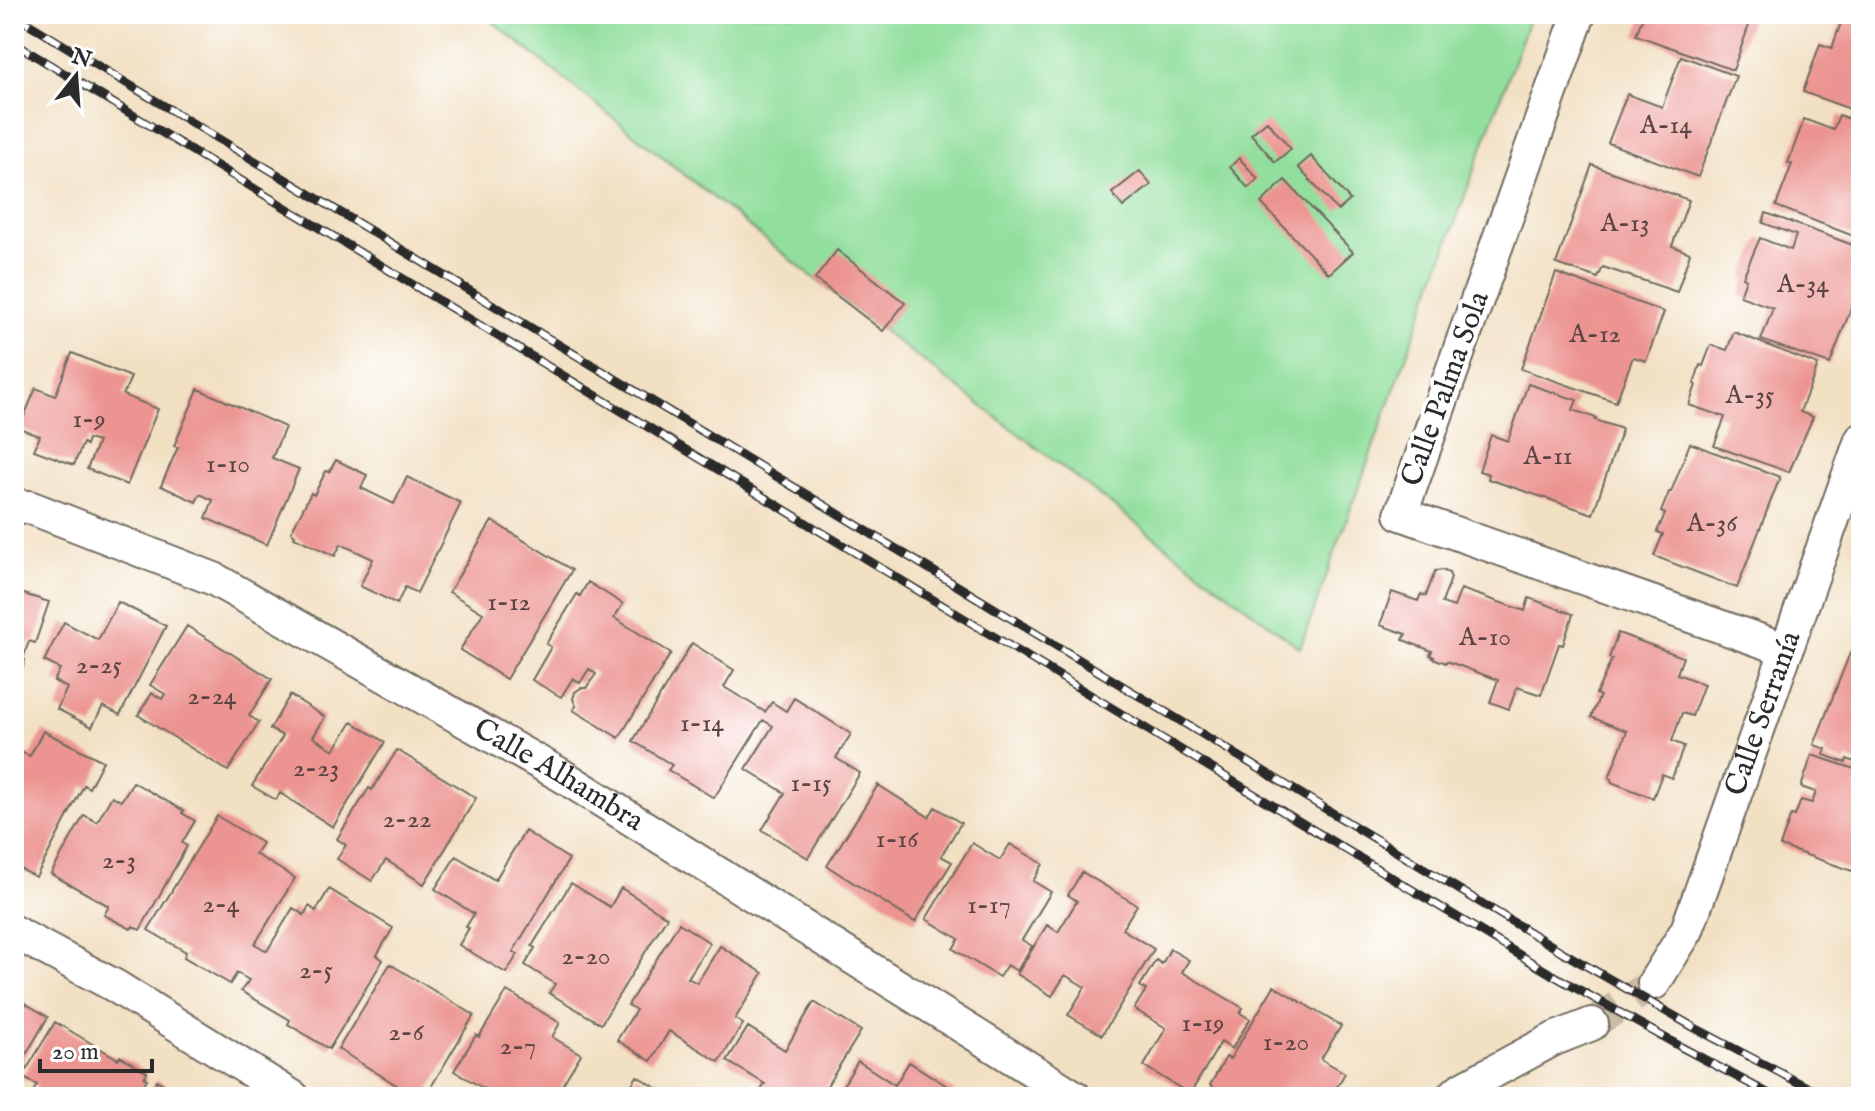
<svg xmlns="http://www.w3.org/2000/svg" width="1875" height="1111" font-family="'IM FELL English',serif">
  <style>
    .green { fill: #92df9d; stroke: #5e8564; stroke-width: 2 }
    .building { fill: #ec9491 }
    .lines { fill: none; stroke-linecap: round; stroke-linejoin: round }
    .street-tunnel { stroke: #cabca5; stroke-width: 32; stroke-dasharray: 32 16; stroke-linecap: butt }
    .street-casing { stroke: #716a60; stroke-width: 36 }
    .street { stroke: #fff; stroke-width: 32 }
    .rail-casing { stroke: #2b2b2b; stroke-width: 9 }
    .rail { stroke: #fff; stroke-width: 6; stroke-dasharray: 18; stroke-linecap: butt }
    .labels { text-anchor: middle; dominant-baseline: central; stroke-width: 8; stroke-linejoin: round; paint-order: stroke }
    .number-label { font-size: 26px; fill: #5b4544 }
    .street-label { font-size: 30px; fill: #2b2b2b; stroke: #fff }
  </style>
  <rect width="100%" height="100%" fill="#fff"/>
  <filter id="ink" filterUnits="userSpaceOnUse"><feTurbulence type="fractalNoise" baseFrequency=".0125" numOctaves="2"/><feDisplacementMap in="SourceGraphic" scale="16" xChannelSelector="R" yChannelSelector="G"/><feConvolveMatrix kernelMatrix="1 2 1 2 8 2 1 2 1" color-interpolation-filters="sRGB"/></filter>
  <filter id="wash" filterUnits="userSpaceOnUse"><feTurbulence type="fractalNoise" baseFrequency=".006" numOctaves="4" result="noise"/><feDisplacementMap in="SourceGraphic" scale="32" xChannelSelector="R" yChannelSelector="G"/><feGaussianBlur stdDeviation="1.8" result="paint"/><feColorMatrix in="noise" values="0 0 0 0 0 0 0 0 0 0 0 0 0 0 0 0 0 1.4 0 .05"/><feComposite in="paint" operator="in"/></filter>
  <g filter="url(#wash)">
    <rect width="100%" height="100%" fill="#f2e0c3"/>
    <path class="green" d="M483,14H1531L1300,648L815,279Z"/>
    <g id="blocks">
      <path class="building" d="M1644,14L1678,15L1753,14L1733,70L1636,35Z
        M1844,14H1861V113L1803,92L1820,44L1832,48Z
        M1681,56L1736,76L1698,177L1608,143L1627,94L1662,107Z
        M1839,115L1861,123V239L1776,206L1792,164L1788,163L1804,119L1833,130Z
        M1267,121L1291,149L1275,162L1251,134Z
        M1311,156L1350,200L1338,211L1298,167Z
        M1239,158L1258,179L1248,188L1230,167Z
        M1592,165L1689,200L1672,246L1690,253L1677,292L1603,267L1598,278L1556,264Z
        M1140,171L1151,185L1123,207L1112,193Z
        M1285,180L1353,252L1329,274L1261,203Z
        M1766,213L1861,248V290L1856,303H1853L1830,364L1761,340L1773,308L1740,296L1746,279L1743,277L1760,238L1791,250L1796,235L1763,223Z
        M837,250L905,303L883,331L815,279Z
        M1556,273L1664,312L1646,361L1633,357L1616,402L1521,369Z
        M1734,332L1818,365L1800,412L1813,417L1789,472L1714,446L1725,417L1689,405L1696,385L1694,384L1700,365L1703,366L1711,345L1727,350Z
        M72,353L131,377L123,395L158,409L127,485L87,469L98,442L88,439L86,445L83,443L74,465L34,450L40,436L19,428L36,388L55,396Z
        M1528,384L1577,400L1573,410L1596,418L1595,420L1622,429L1593,514L1488,479L1489,474L1479,471L1491,435L1508,441Z
        M198,389L285,427L272,458L299,469L267,545L206,518L213,500L200,494L196,502L161,486L178,447L174,446Z
        M1690,443L1780,477L1737,588L1654,556L1663,534L1657,532L1665,514L1661,512L1669,492H1671Z
        M336,460L367,475L361,488L394,504L407,477L461,503L417,593L405,587L397,604L360,586L373,559L341,544L335,556L294,537L295,535L291,532L311,493L314,495L326,471L329,472Z
        M492,521L572,570L506,679L460,650L483,613L449,592Z
        M1442,570L1449,573L1451,578L1442,603L1454,607L1461,589L1525,611L1529,598L1573,614L1563,645L1559,644L1541,695L1517,687L1509,709L1490,702L1498,680L1447,661L1446,663L1433,658L1434,657L1430,655L1432,651L1403,640L1406,634L1380,625L1392,592L1418,601L1421,594L1426,596L1435,571Z
        M588,582L623,604L614,618L671,653L619,738L573,710L576,706L573,699L575,692L581,688H586L596,674L589,669L580,683L573,678L561,697L532,680L551,647L546,644L577,594L580,596Z
        M14,591L49,602L35,643L29,641L23,659L25,660L15,694Z
        M118,602L166,626L120,715L103,706L92,727L57,709L67,688L54,681L60,669L44,661L64,622L98,640Z
        M187,626L272,679L249,716L259,722L228,771L138,715L152,693L162,699L165,694L150,685Z
        M1618,633L1683,657L1677,674L1704,684L1692,716L1682,713L1672,741L1684,746L1672,778L1662,774L1653,798L1611,782L1612,779L1609,778L1627,731L1591,717L1600,696L1596,694L1612,659L1609,658Z
        M692,643L734,670L724,687L765,712L772,702L786,711L794,698L851,734L836,758L860,773L808,858L762,830L785,793L746,769L773,726L763,720L714,798L668,770L672,765L633,741Z
        M1850,653L1861,657V764L1847,759L1846,763L1824,755L1826,749L1814,745Z
        M290,695L325,717L313,737L334,750L352,722L385,742L333,827L280,793L276,800L252,786L283,736L270,729Z
        M43,731L103,761L89,788L84,785L36,877L14,866V758L17,759L21,752L30,756Z
        M397,750L476,798L424,884L386,860L372,881L337,859L346,845L337,839L369,788L372,790Z
        M1812,755L1861,771V874L1780,846L1791,815L1795,816L1801,800L1812,803L1816,792L1801,787Z
        M133,782L184,811L182,813L195,821L182,843L187,846L140,930L133,926L131,929L104,915L109,906L51,874L84,815L97,822L112,796L121,801Z
        M878,785L929,817L935,807L961,823L941,856L952,862L915,922L827,866Z
        M217,816L262,843L255,854L295,878L255,944L267,951L293,908L304,915L309,906L316,911L329,889L393,928L377,955L383,960L329,1049L288,1024L290,1020L241,991L249,980L237,973L230,984L184,957L186,952L148,930Z
        M525,831L569,859L513,952L518,954L506,973L459,945L469,928L466,927L474,914L435,889L456,856L495,880Z
        M972,843L1000,860L1010,844L1043,864L1033,881L1051,892L1022,940L1032,946L1017,971L1007,965L999,977L953,949L959,939L926,919Z
        M1082,872L1137,905L1122,929L1154,949L1102,1035L1068,1015L1085,987L1065,975L1052,996L1017,974L1047,925L1058,932L1077,901L1068,895Z
        M571,883L610,907L621,888L667,917L601,1024L549,993L555,984L525,965L535,948L532,946Z
        M679,923L710,943L688,978L697,983L720,946L763,973L735,1019L743,1024L719,1062L669,1031L651,1061L617,1040L636,1010L628,1005Z
        M1170,949L1189,960L1182,972L1243,1008L1240,1013L1250,1019L1232,1049L1221,1042L1190,1094L1144,1066L1166,1028L1134,1009L1146,990L1140,986L1156,960L1162,964Z
        M390,964L474,1015L425,1097H416L338,1049Z
        M1274,986L1341,1026L1321,1059L1345,1073L1331,1097H1217L1210,1093L1213,1087L1210,1085L1226,1057L1230,1059Z
        M507,991L560,1023L552,1037L581,1054L555,1097H491L493,1094L454,1071L476,1035L479,1037Z
        M15,997L48,1017L14,1075V999Z
        M814,1002L861,1031L820,1097H765L759,1093L765,1084L727,1061L748,1027L785,1050Z
        M55,1022L118,1059L120,1056L147,1072L144,1078L147,1079L136,1097H30L37,1085L22,1077Z
        M858,1061L895,1085L909,1062L955,1091L951,1097H836Z
        M637,1076L672,1097H624Z
        M157,1080L185,1097H147Z"/>
    </g>
  </g>
  <g filter="url(#ink)">
    <use href="#blocks" fill-opacity="0" stroke="#716a60" stroke-width="2"/>
    <g class="lines">
      <path class="street-tunnel" d="M1592,1024L1654,983"/>
      <g class="street-casing">
        <g id="street">
          <path d="M1579,14L1401,514L1787,650"/>
          <path id="s1" d="M14,506L29,507L214,579L561,775L1075,1097"/>
          <path d="M14,932L115,986L293,1097"/>
          <path id="s2" d="M1654,983L1687,930L1861,440"/>
          <path d="M1452,1097L1461,1089L1554,1039L1592,1024"/>
        </g>
      </g>
      <use href="#street" class="street"/>
      <g class="rail-casing">
        <path id="rail" d="M14,15L1564,953L1695,1028L1826,1097
          M14,43L1551,974L1683,1048L1775,1097"/>
      </g>
      <use href="#rail" class="rail"/>
    </g>
  </g>
  <g class="labels">
    <g class="number-label">
      <text x="1666" y="125">A-14</text>
      <text x="1625" y="223">A-13</text>
      <text x="1803" y="284">A-34</text>
      <text x="1595" y="334">A-12</text>
      <text x="1750" y="395">A-35</text>
      <text x="89" y="419">1-9</text>
      <text x="1548" y="456">A-11</text>
      <text x="228" y="464">1-10</text>
      <text x="1712" y="523">A-36</text>
      <text x="509" y="602">1-12</text>
      <text x="1485" y="637">A-10</text>
      <text x="99" y="665">2-25</text>
      <text x="212" y="696">2-24</text>
      <text x="702" y="723">1-14</text>
      <text x="316" y="768">2-23</text>
      <text x="811" y="783">1-15</text>
      <text x="407" y="819">2-22</text>
      <text x="897" y="839">1-16</text>
      <text x="119" y="860">2-3</text>
      <text x="221" y="904">2-4</text>
      <text x="989" y="905">1-17</text>
      <text x="586" y="956">2-20</text>
      <text x="316" y="970">2-5</text>
      <text x="1203" y="1023">1-19</text>
      <text x="406" y="1032">2-6</text>
      <text x="1286" y="1042">1-20</text>
      <text x="518" y="1046">2-7</text>
    </g>
    <g class="street-label">
      <text transform="translate(1446 389) rotate(-70)">Calle Palma Sola</text>
      <text stroke="none"><textPath href="#s2" startOffset="292">Calle Serranía</textPath></text>
      <text stroke="none"><textPath href="#s1" startOffset="610">Calle Alhambra</textPath></text>
    </g>
  </g>
  <rect width="1875" height="1111" fill="none" stroke="#fff" stroke-width="48"/>
  <g transform="translate(76 76) rotate(17)" stroke="#ffffff" stroke-width="6" paint-order="stroke">
  <path d="M0-6L14 30L0 20L-14 30Z" fill="#2b2b2b"/>
  <text y="-12" font-size="22" font-weight="bold" text-anchor="middle" fill="#2b2b2b">N</text>
  </g>
  <path d="M40 1059v12h112v-12" fill="none" stroke="#2b2b2b" stroke-width="4"/>
  <text x="52" y="1059" font-size="24" fill="#2b2b2b" stroke="#ffffff" stroke-width="6" paint-order="stroke">20 m</text>
</svg>
